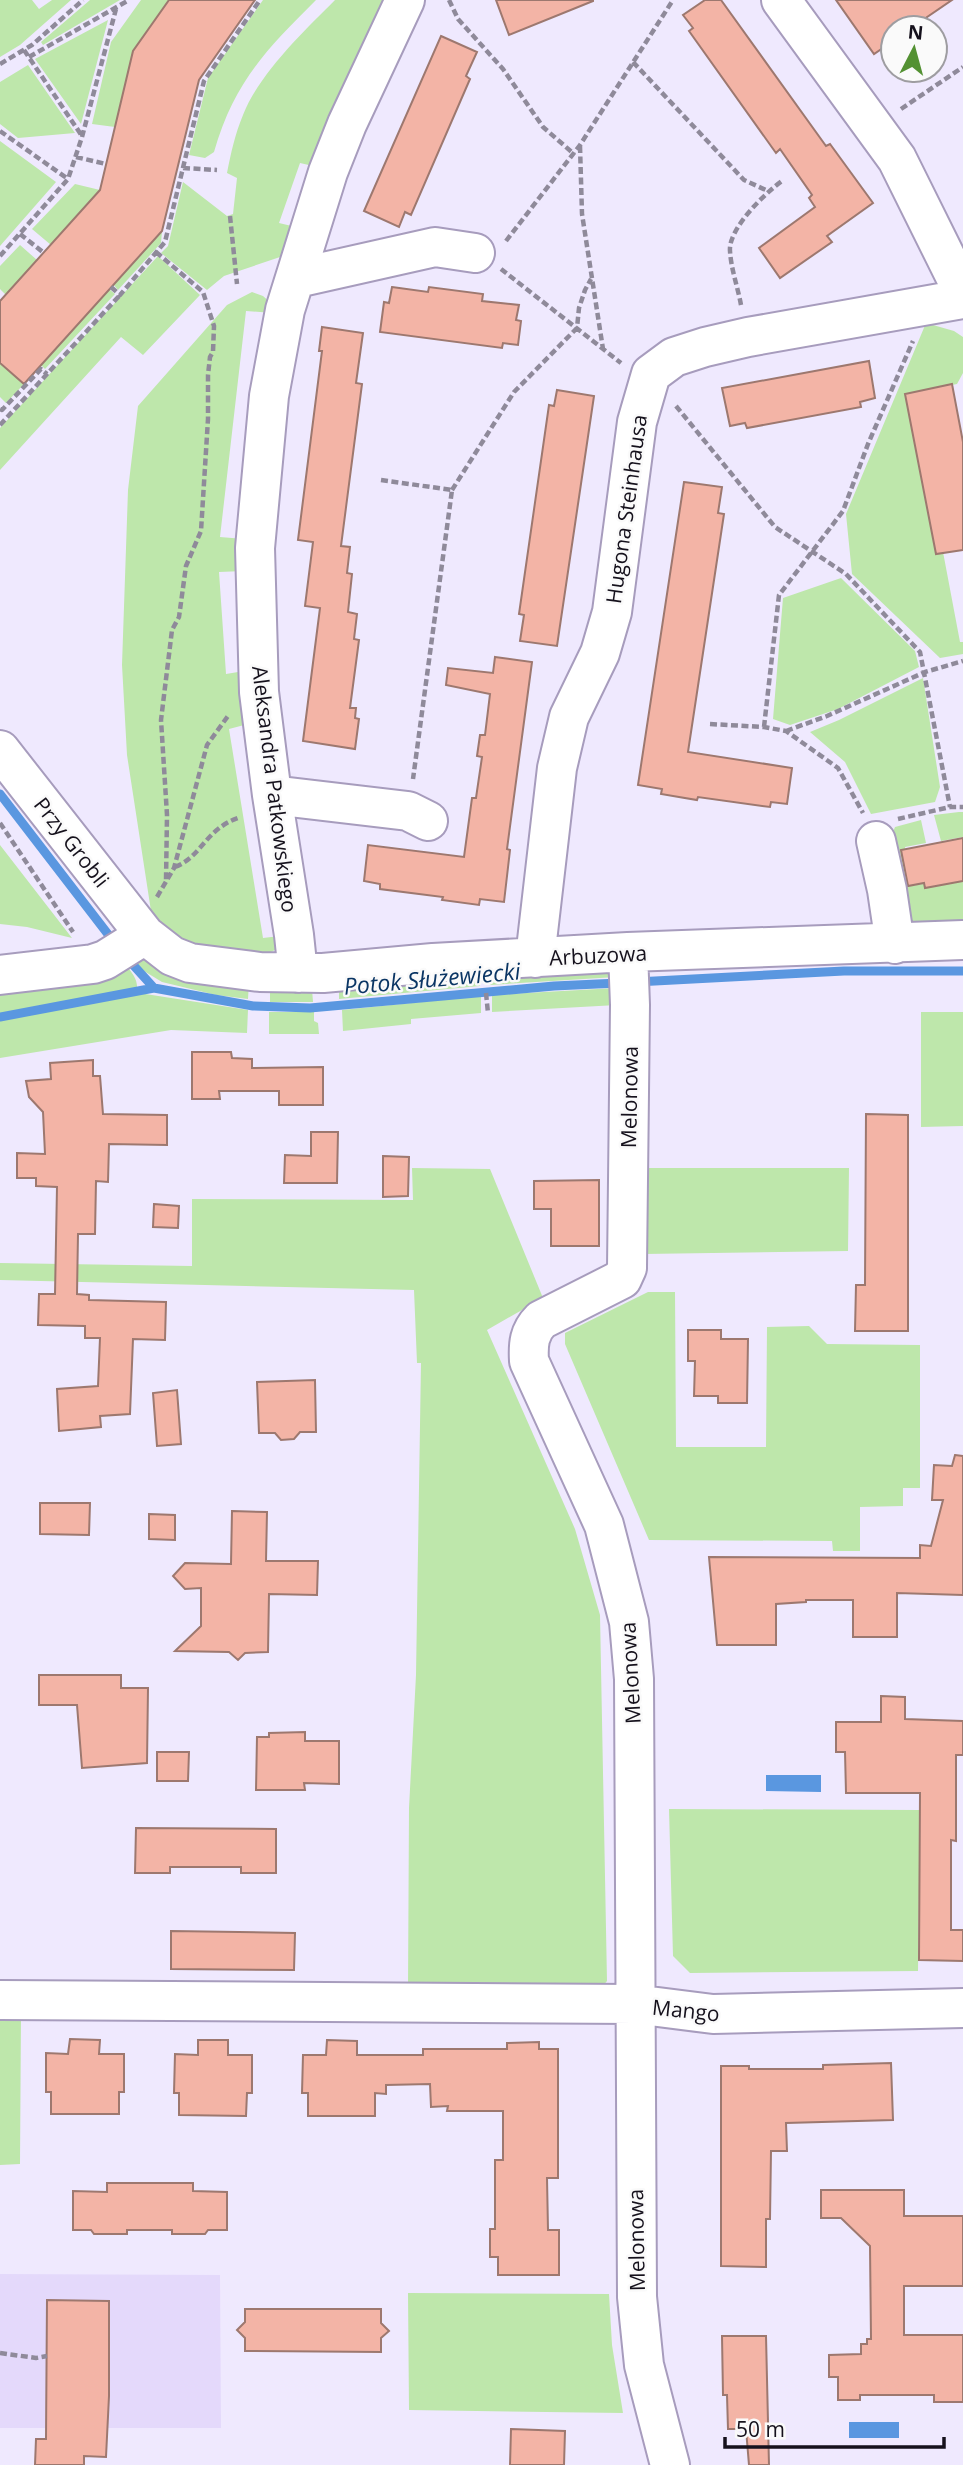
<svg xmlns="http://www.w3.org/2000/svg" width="963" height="2465" font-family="'Open Sans',sans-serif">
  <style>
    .built { fill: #e4d9fb }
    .green { fill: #bee7ab }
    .water { fill: #5a97e0 }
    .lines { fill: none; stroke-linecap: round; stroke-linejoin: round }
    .stream { stroke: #5a97e0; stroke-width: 9 }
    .building { fill: #f3b4a6; stroke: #9d786f; stroke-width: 2 }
    .minor-casing { stroke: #a79cbd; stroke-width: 42 }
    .path { stroke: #8f8a9a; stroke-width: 4.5; stroke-dasharray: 7 3.5; stroke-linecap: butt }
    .minor { stroke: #fff; stroke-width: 38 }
    .labels { text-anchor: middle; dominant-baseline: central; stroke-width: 5; stroke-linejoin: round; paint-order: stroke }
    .street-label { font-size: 21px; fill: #15111c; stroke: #fafafa }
    .water-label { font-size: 23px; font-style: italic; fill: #0a3564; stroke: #fafafa }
  </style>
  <rect width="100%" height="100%" fill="#efe9fe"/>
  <path class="built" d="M0,2274L220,2275L221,2428H0Z"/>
  <path class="green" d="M0,0H32L39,9L52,0H71L20,45L0,57Z
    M90,0H120L43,45L41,42Z
    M141,0H169L133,51L115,127L92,124L111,42Z
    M263,0H316C266,50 234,82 214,152L205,158L189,155L208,78Z
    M335,0H393L313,166L300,163L279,223L300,228L286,255L224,276L207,290L161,253L168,246L183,182L227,216L233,214L237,178L227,173C231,153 235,134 243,115C259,74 304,31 335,0Z
    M108,20L81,124L35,59Z
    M28,65L75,133L18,138L0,124V82Z
    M0,141L56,182L0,246Z
    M75,184L100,190L51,245L32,229Z
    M162,231L161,243L118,290L113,284Z
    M20,245L37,260L6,295L0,289V266Z
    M158,256L200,295L143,355L121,337L0,470V428Z
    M109,289L115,294L45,369L41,365Z
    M252,292L263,296L273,305V313L246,311L220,537L244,539V571L219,572L226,674L244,671L248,724L229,729L263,938L280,936L277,949L261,957L196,950L145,916L151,911L127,755L122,665L128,490L138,406L227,305Z
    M926,323L954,331L963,337V373L957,384L913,393L960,642H963V654L940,658L852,574L846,514Z
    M0,363L24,384L6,403L0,397Z
    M841,578L915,651L919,667L838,709L790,725L773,719L783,598Z
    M923,678L940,787L935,802L871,814L845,762L810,732L839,720Z
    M959,812H963V837L941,841L934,815Z
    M921,820L926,843L905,847L911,886L963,877V928L907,930L887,847L895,827Z
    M0,845L72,938L27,927L0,924Z
    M142,952L249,982L248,999L216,995L162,982L144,971L133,959Z
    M616,964V977L490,985V972Z
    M126,965C132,973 138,979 137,990L0,1014V987Z
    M479,972L480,986L339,999V988Z
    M270,982L312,989L313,1002H270Z
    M616,988L617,1005L492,1012V995Z
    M139,993L248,1010L247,1033L171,1030L0,1058V1020Z
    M481,996V1013L411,1019V1024L343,1031L342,1010Z
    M269,1012H314V1021L318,1023L319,1034H269Z
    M921,1012H963V1126L921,1127Z
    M412,1168L490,1169L543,1298L487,1330L575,1529L600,1615L607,1981L597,1993L408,1988L409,1808L416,1675L421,1363H417L414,1290L0,1280V1263L192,1266V1199L413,1200Z
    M644,1168H849L848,1251L643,1254Z
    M648,1292H675L676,1447H766L767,1327L809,1326L827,1344L920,1345V1488H903V1506L860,1507V1551H833L832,1541L649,1540L565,1344V1333Z
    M669,1809L920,1810L918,1971L690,1973L673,1956Z
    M0,2013H21L20,2164L0,2165Z
    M408,2293L609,2294L612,2345L623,2413L409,2410Z"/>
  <path class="water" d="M766,1775H821V1792L766,1791Z
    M849,2422H899V2438H849Z"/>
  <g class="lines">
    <path class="stream" d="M0,794L114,942
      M125,956L154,988L253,1006L310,1008L554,986L619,983
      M636,982L844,971H963
      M0,1017L154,988"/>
  </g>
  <path class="building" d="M169,0H255L199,80L162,231L24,384L0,363V301L100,190L133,51Z
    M496,0H593V1L509,35Z
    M705,0H721L826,146L830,144L873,203L827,236L832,242L780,278L759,248L815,207L809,198L812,195L780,149L776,153L689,31L693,28L683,15Z
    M836,0H952L911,28H893V41L874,54Z
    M441,36L477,52L466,76L470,79L411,215L405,212L399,227L364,211Z
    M392,287L428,292L429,287L483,294L482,301L519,305L516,320L521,321L518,345L503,343L502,348L380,332L384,302L389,303Z
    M322,327L363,333L356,383L362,384L341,546L350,547L347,573L352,574L348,612L357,614L354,639L359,640L350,708H356L355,718L359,719L355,749L303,741L320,608L305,606L313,542L298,540L322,351H319Z
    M869,361L875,398L860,402L861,407L747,428L745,423L730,426L722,388Z
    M952,384L963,442V550L936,554L905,394Z
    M557,390L594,396L557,646L520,641L524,615L519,614L549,405L554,406Z
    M684,482L722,487L718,513L724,514L688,752L792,768L787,804L771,802L770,807L698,797L697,800L661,794L662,789L638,785Z
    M495,657L532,662L507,849L510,850L504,902L480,899L479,905L442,900L443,897L380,889V884L364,881L368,845L464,857L472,798H476L482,757L477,756L480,735H485L490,694L446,685L448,668L493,673Z
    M963,838V881L925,888L924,883L908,886L901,850Z
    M192,1052H231L232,1058L252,1059V1068L323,1067V1105H279V1091H219L220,1099H192Z
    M93,1060V1076H100L103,1114L167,1115V1145L109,1144L108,1182L96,1181L95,1234H78L77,1294L89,1295V1300L166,1302L165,1340L133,1339L130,1414L100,1416L101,1427L59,1431L57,1389L98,1386L100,1338H85V1326L38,1325L39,1294H55L57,1187L36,1186V1178H17V1153L45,1154L43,1112L29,1097L26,1081L51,1079L50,1063Z
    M866,1114L908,1115V1331H855L856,1285H865Z
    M311,1132H338L337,1183H284L285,1155L311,1156Z
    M383,1156L409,1157L408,1196L383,1197Z
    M599,1180V1246H551V1209H534V1181Z
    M154,1204L179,1206L178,1228L153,1227Z
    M688,1330H721V1339H748L747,1403H718V1396H694L695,1361H688Z
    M315,1380L316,1432H300L294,1439L281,1440L275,1433H259L257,1382Z
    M177,1390L181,1444L157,1446L153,1393Z
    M955,1455L963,1456V1595L897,1593V1637H853V1600H806V1602L776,1604V1645H717L709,1557L920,1558V1545L931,1546L943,1500H932L934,1465L952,1466Z
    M40,1503H90L89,1535L40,1534Z
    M232,1511L267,1512L266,1561H318L317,1595L269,1594L268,1652L245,1653L238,1660L229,1652L175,1651L201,1626V1588L185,1589L173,1576L185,1563L231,1564Z
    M149,1514L175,1515V1540L149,1539Z
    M39,1675H121V1688H148L147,1763L82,1768L77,1705H39Z
    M881,1696L905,1697V1719L963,1721V1755H956V1841L951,1840V1930H963V1961L919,1960L920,1793H846L845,1752H836V1722H881Z
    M305,1732V1741H339V1784L304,1783L305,1790H256L257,1737H269V1733Z
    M157,1752H189L188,1781H157Z
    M136,1828L276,1829V1873H241V1867H170V1873H135Z
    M171,1931L295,1933L294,1970L171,1969Z
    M70,2039L100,2040L99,2054H124V2092H119V2114H51V2092H46V2053L68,2054Z
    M198,2040H228V2055H252V2093H247L246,2116L179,2115V2093H174L175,2054L198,2055Z
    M327,2040L357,2041V2055H423V2049H507V2043L539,2042V2049H558V2178H547L548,2230H559V2275H498V2257H490V2229H495V2160H503V2111H447L448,2106L431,2107L430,2084L386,2085V2094L375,2093V2116H308V2093H302L303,2055H326Z
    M891,2063L893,2120L786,2123L787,2151H771L770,2219H766V2267L721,2266V2066H749V2069H823V2065Z
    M107,2183H193V2191L227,2192V2230H208L205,2234H172V2230H127V2234H94L91,2230H73V2191L107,2192Z
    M821,2190H904V2216H963V2286H904V2335H963V2402H934V2395H860V2400H838V2377H829V2355L861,2354V2344H867V2339H871L870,2246L841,2218H821Z
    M47,2300L109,2301V2396L106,2457L84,2456V2465H35L36,2439H46Z
    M245,2309H381V2323L389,2331L381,2338V2352L245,2351V2338L237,2330L245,2322Z
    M722,2336H766L769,2465H749L746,2429H728L727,2395H723Z
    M511,2429L565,2431L564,2465H510Z"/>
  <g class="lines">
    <g class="minor-casing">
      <path id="minor" d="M781,0L897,159L963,292
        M297,278L435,247L475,253
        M0,750L145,935L172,956L190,963L260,972L323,973L433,963L628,952L963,940
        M272,795L408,811L428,821
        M876,841L887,890L895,944
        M628,952L630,1005L627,1268L622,1279L541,1320C529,1332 528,1344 529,1361L604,1525L629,1622L634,1679L637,2297L644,2365L670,2465
        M535,958L557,768L569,717L600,653L612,612L637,422L651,374L674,357L705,347L748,337L963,299
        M298,973L294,935L272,795L259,692L255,548L269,396L285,310L328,172L347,124L405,0
        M0,975L93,964L105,960L145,935
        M0,2000L634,2004L713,2014L963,2008"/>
    </g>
    <path class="path" d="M449,0L458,19L503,69L543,127L574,154
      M24,50L82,136
      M29,57L129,0
      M633,62L744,180L768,191
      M0,64L32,45L83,0
      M901,109L963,67
      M0,131L68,179
      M580,146L582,214L603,349
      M76,157L106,164
      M183,168L217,170
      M230,216L237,284
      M20,234L44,253
      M506,241L580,145L673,0
      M156,252L203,292L214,326L213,352L210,357L208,375V419L201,531L186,566L179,617L172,630L161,720L167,815L166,881
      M0,256L68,179L82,137L116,9
      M501,269L621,363
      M111,287L120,295L165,242L204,81L260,0
      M741,305C738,288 731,269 730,251C728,229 765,193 782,181
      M676,406L775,527L846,574L920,652L950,807
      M0,409L2,410L41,369L47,374
      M0,425L120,295
      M381,480L452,490L413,779
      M452,490L514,392L577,328L579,308L585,290L591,279
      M710,724L764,727L786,731L838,768L863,813
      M764,727L779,595L843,511L868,444L913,341
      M786,731L827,716L925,672L963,661
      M898,819L950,807H963
      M0,823L73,932
      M175,867C203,856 205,828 241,817
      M157,897L174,868L207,745L228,716
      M486,993L488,1013
      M0,2353L36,2358L47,2356"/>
    <use href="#minor" class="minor"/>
  </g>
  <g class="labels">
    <g class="street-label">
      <text transform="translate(626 509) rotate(-82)">Hugona Steinhausa</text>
      <text transform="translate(275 789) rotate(83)">Aleksandra Patkowskiego</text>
      <text transform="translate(72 842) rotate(52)">Przy Grobli</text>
      <text transform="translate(598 955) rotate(-3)">Arbuzowa</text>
      <text transform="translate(629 1097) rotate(-89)">Melonowa</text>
      <text transform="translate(630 1673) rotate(-93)">Melonowa</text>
      <text transform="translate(686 2010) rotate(6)">Mango</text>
      <text transform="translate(636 2240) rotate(-91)">Melonowa</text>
    </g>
    <g class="water-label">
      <text transform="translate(432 978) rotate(-5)">Potok Służewiecki</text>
    </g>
  </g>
  <g transform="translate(914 49) rotate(6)"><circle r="33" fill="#fafafa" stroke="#9e9da1" stroke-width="2"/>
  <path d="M0-5L12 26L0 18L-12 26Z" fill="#539132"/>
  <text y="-10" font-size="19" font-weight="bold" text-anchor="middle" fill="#15111c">N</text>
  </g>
  <path d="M725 2437v10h219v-10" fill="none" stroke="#15111c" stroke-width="3.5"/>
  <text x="736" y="2437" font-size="21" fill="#15111c" stroke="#fafafa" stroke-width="5" paint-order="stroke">50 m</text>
</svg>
